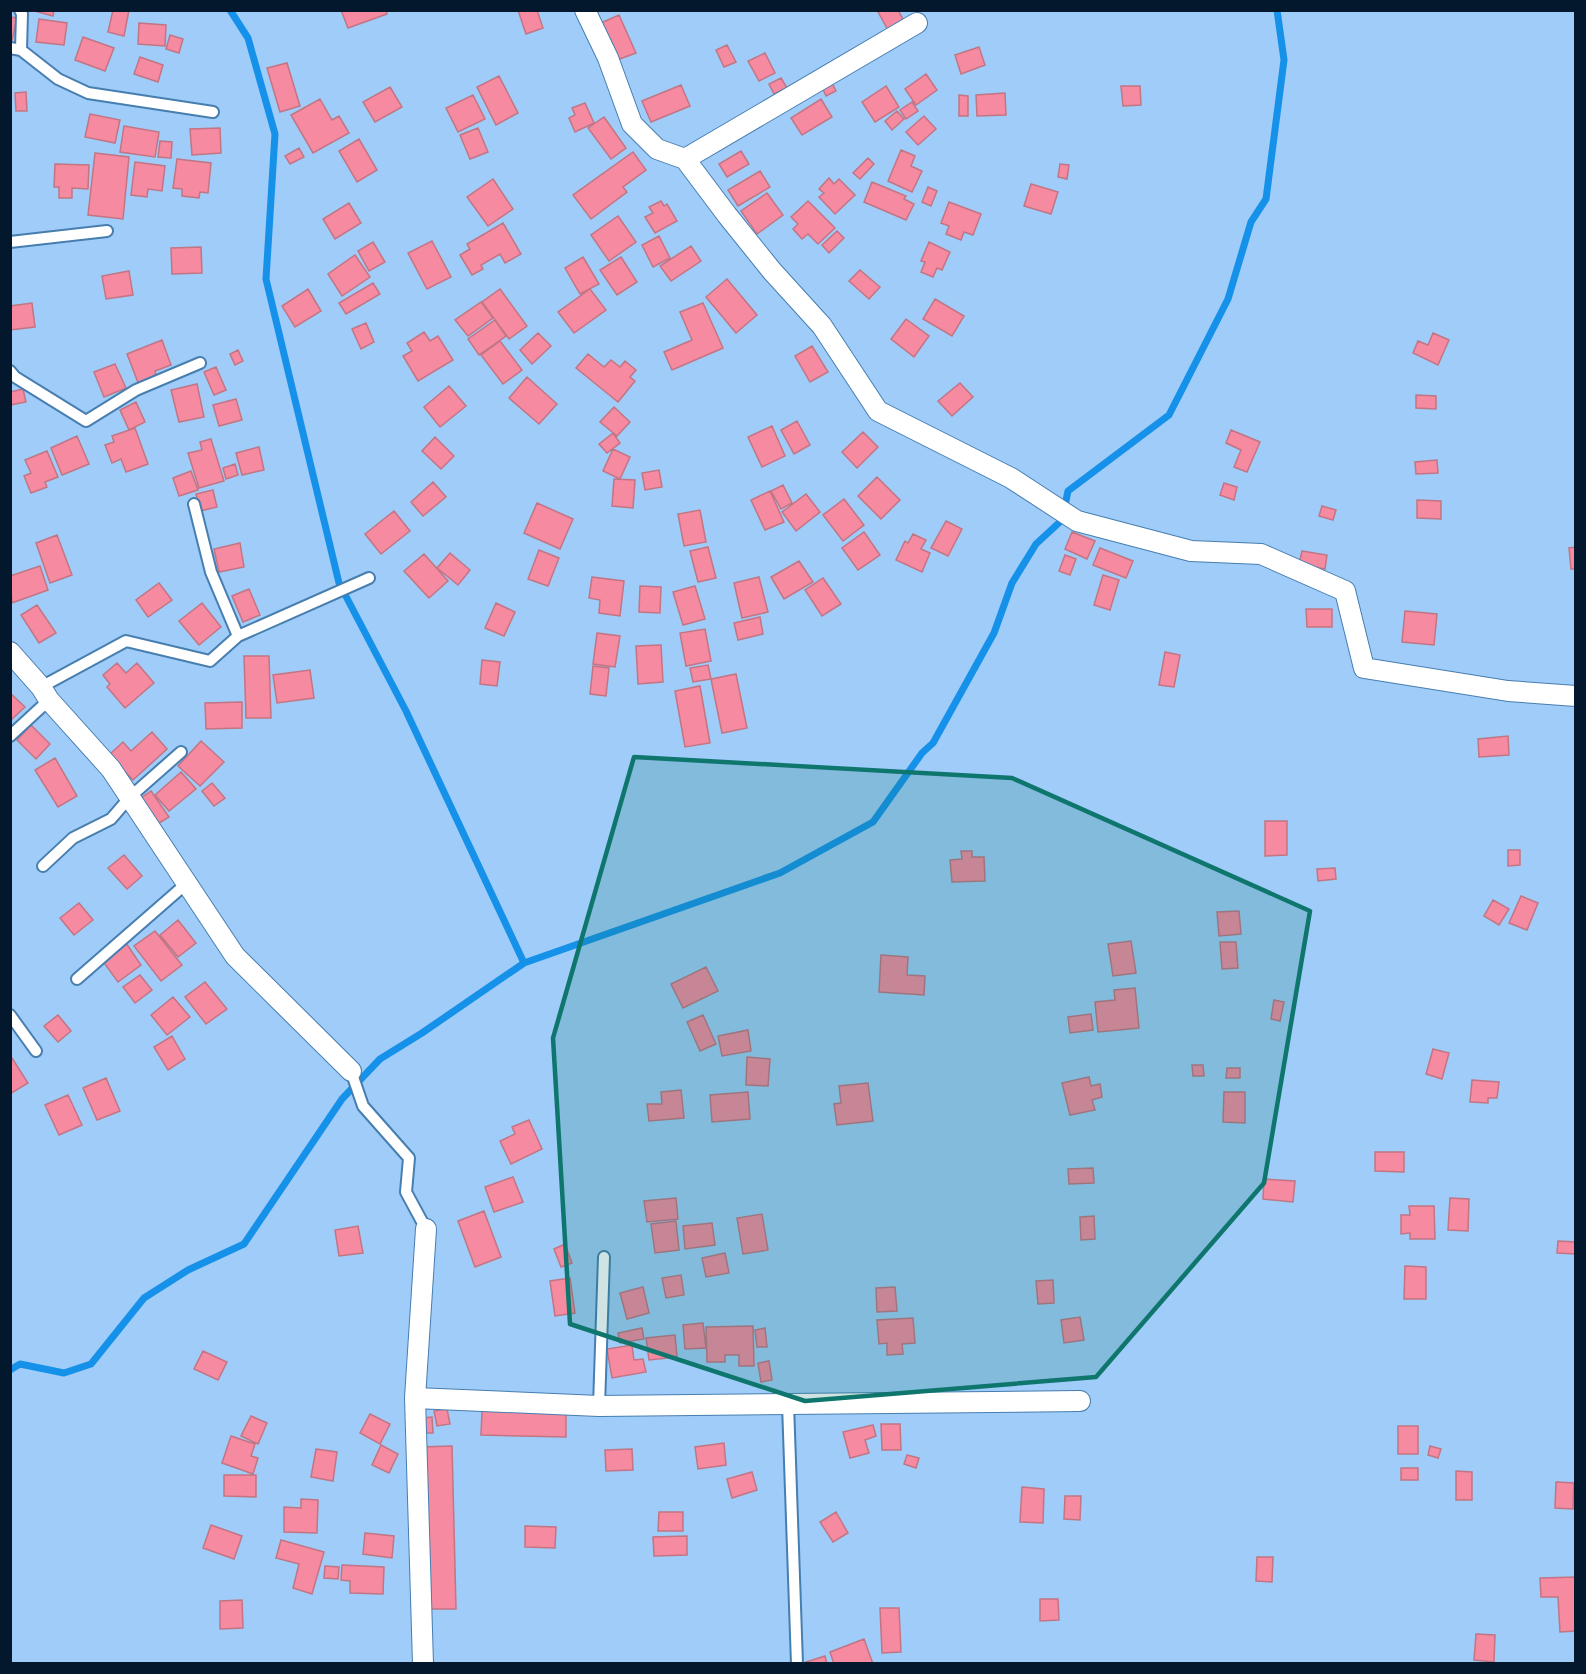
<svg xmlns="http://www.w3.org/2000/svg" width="1586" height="1674" font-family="Merriweather,serif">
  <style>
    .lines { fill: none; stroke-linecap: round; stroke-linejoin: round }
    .stream { stroke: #1691ea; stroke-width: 7 }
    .building { fill: #f58aa0; stroke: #c27584; stroke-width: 1.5 }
    .service-casing { stroke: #477eb0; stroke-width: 14 }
    .minor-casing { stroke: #477eb0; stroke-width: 22 }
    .service { stroke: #fff; stroke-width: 10 }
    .minor { stroke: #fff; stroke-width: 20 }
    .marked { fill: #0f766e; fill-opacity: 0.2; stroke: #0f766e; stroke-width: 4.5; stroke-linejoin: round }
  </style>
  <rect width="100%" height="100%" fill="#9fccf8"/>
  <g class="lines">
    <path class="stream" d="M230,10L248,38L275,134L266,279L339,583L406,711L524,963
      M10,1370L20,1364L64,1373L91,1364L144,1298L188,1270L244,1244L342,1099L380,1059L422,1033L524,963L780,873L873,822L922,753L933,743L994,633L1012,583L1036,544L1062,520L1068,491L1169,415L1228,299L1251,222L1266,199L1284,60L1277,10"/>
  </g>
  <path class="building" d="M31,10H54L53,16Z
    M113,10H129L124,36L108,32Z
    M341,10H386L387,14L348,28Z
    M518,10H537L543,28L526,34Z
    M877,10H898L905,23L889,32Z
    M619,15L636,53L617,60L601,23Z
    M10,17L17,18L12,41L10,40Z
    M39,19L67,23L64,45L36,42Z
    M139,23L166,25L165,46L138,44Z
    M170,35L183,39L179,53L166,49Z
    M83,37L114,48L105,71L75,60Z
    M727,45L736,62L724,67L716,50Z
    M979,47L985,65L961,74L955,55Z
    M765,53L775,73L759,81L748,61Z
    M140,57L163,65L158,82L134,74Z
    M287,63L300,106L280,112L267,68Z
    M926,74L937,90L916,105L905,89Z
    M499,76L518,113L496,125L477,87Z
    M781,78L787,88L774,94L769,84Z
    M832,83L836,91L826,96L822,87Z
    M681,85L690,106L651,122L642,101Z
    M886,86L899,107L875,122L862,102Z
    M1121,86H1140L1141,105L1123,106Z
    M390,87L402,107L375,122L363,102Z
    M26,92L27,111H16L15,93Z
    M1005,93L1006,115L977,116L976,95Z
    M473,95L485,119L458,132L446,108Z
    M959,95L968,96V116H959Z
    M320,99L332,120L339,116L349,133L313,153L291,115Z
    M821,99L832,117L802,135L791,118Z
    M912,102L918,111L906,119L900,110Z
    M585,103L594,123L575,132L569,118L575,115L572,108Z
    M897,111L904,119L892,130L885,121Z
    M90,114L120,120L115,143L85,137Z
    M924,116L936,129L918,145L906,132Z
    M604,117L626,148L611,159L588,128Z
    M124,126L159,132L155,157L120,152Z
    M220,128L221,153L192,155L190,129Z
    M478,128L488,152L470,159L460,135Z
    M359,139L377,170L357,182L339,151Z
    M160,141L172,142L171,158L158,157Z
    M299,148L304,157L290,164L285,156Z
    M901,150L915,156L911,166L922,171L912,192L888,181Z
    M741,151L749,164L727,177L719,164Z
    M633,152L646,170L623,187L627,192L591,219L573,195Z
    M95,153L129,157L123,219L88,215Z
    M868,158L874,164L860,179L853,173Z
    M177,159L211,163L208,193L200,192L199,198L182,196V189L173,188Z
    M135,162L165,166L162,191L148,189L147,197L131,195Z
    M55,164L89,165L88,189L72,188V198H59V187H54Z
    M1060,164L1069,165L1067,179L1058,177Z
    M760,171L770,187L738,206L728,190Z
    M829,178L834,184L839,179L855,195L835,214L819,197L824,193L819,189Z
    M493,179L513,209L488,226L467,197Z
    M872,182L906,196L904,199L914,204L906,220L864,202Z
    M1031,184L1058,192L1051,214L1024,206Z
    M928,187L937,191L931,206L922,202Z
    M767,193L783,215L757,234L741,211Z
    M661,201L664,206L667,204L677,221L655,233L645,217L653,213L649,207Z
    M808,201L835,228L818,244L808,234L802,239L793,229L798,224L791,217Z
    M949,202L981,214L973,235L964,232L961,240L946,234L949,226L941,223Z
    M349,203L361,223L335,239L323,219Z
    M618,216L636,242L609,261L591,235Z
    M503,223L521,254L505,263L500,254L481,265L483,269L472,275L460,255L470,249L467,244Z
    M837,231L844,238L829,253L822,245Z
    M659,236L670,258L653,267L642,245Z
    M432,241L451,277L427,289L408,253Z
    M373,242L385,262L369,271L358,251Z
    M929,242L950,252L942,270L937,268L933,277L921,272L925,262L921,261Z
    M691,246L701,261L671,281L660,266Z
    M201,247L202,273L172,274L171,248Z
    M355,255L370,277L342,296L328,274Z
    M583,257L599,284L580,294L565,268Z
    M621,257L637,282L617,295L600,270Z
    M860,270L880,287L869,299L849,281Z
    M129,271L133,295L106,299L102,276Z
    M727,279L757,315L736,333L706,297Z
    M373,283L380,294L346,314L339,303Z
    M308,289L321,311L295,327L282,306Z
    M500,289L527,326L509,339L482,302Z
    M590,289L606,310L574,333L558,312Z
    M935,299L964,316L952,336L923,319Z
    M481,302L493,318L468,336L455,320Z
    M32,303L35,327L10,330V306Z
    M703,303L723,348L672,370L664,352L692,340L680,312Z
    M906,319L929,336L914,357L891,339Z
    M495,320L506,336L479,355L468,339Z
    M366,323L374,342L361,349L352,329Z
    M424,332L430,341L438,336L453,360L418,381L403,356L412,351L407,343Z
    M538,333L551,346L532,364L520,350Z
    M1433,333L1449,340L1438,365L1413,353L1418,341L1428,345Z
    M162,340L171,365L155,371L157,379L139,385L127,354Z
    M500,341L522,370L503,384L481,355Z
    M812,346L828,372L810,382L795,356Z
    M238,350L243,361L235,365L230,354Z
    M588,354L604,367L611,360L620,367L625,361L636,370L630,377L635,381L618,402L576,368Z
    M115,364L126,388L104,397L94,372Z
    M216,367L226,390L214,395L204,372Z
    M527,377L557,404L539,424L509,398Z
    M960,383L973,397L952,416L938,401Z
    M197,384L204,417L179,422L171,390Z
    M449,386L466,406L440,427L424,407Z
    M23,389L26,402L10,405V392Z
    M1416,395L1436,396V409L1416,408Z
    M236,399L242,420L219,426L213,405Z
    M136,402L145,422L129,430L120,410Z
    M614,407L630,422L617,436L600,422Z
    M797,421L810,445L794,454L781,430Z
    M772,426L785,456L762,467L748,437Z
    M135,428L148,464L126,472L121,459L112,463L105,445L114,442L112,436Z
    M1231,430L1260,442L1247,472L1234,467L1241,450L1226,443Z
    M863,432L878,447L857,468L842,452Z
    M613,433L620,443L607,453L599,444Z
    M77,436L89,464L62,475L51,448Z
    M435,437L454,456L441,469L422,451Z
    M211,439L224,481L199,488L188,453L202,450L200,442Z
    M259,447L264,470L242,475L236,453Z
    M613,449L630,457L620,479L603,471Z
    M47,451L58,477L45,482L47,487L31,493L24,476L31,473L25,460Z
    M1437,460L1438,473L1416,474L1415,462Z
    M235,464L238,475L226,479L223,468Z
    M659,470L662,487L645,490L642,473Z
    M191,471L198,490L179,496L173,478Z
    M877,477L900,500L881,519L858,496Z
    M614,479L635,480L633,508L612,506Z
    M433,482L446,497L423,516L411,502Z
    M1224,483L1237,487L1234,500L1220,495Z
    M783,485L792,503L781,509L771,491Z
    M213,490L217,507L200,511L196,494Z
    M770,491L784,522L765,530L751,500Z
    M806,494L820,512L796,531L782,512Z
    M844,499L864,525L843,541L823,515Z
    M1417,500L1441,501V519L1417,518Z
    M537,503L573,519L560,549L524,533Z
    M1322,506L1336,510L1333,520L1319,516Z
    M700,510L706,542L684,546L678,514Z
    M394,511L410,531L381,554L365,534Z
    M946,521L962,529L948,556L931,548Z
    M864,532L880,555L858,570L842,548Z
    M1072,532L1095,541L1087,559L1065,549Z
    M913,534L926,540L921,549L930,553L922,572L896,560L905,541L908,543Z
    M57,535L72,575L50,583L36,543Z
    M240,543L244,567L219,572L214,549Z
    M708,547L716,578L698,582L690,551Z
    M1576,547V569H1571L1569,548Z
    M1100,548L1133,561L1126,578L1093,565Z
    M539,550L559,558L548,586L528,579Z
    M1302,551L1327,555L1325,569L1299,564Z
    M450,553L470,570L458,585L437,568Z
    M424,554L448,581L429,598L404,571Z
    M1065,555L1076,559L1070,575L1059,571Z
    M799,561L813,582L784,599L771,577Z
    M40,566L48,590L12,603L10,576Z
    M1103,575L1119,580L1110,610L1094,605Z
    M592,577L624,581L620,616L599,613L600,600L589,598Z
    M759,577L768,612L742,618L734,583Z
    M823,578L841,604L822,616L805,590Z
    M159,583L172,600L148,617L136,600Z
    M640,586L661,587L660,613L639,612Z
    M695,586L705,619L683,625L673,592Z
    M249,589L260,615L243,622L232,596Z
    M202,603L221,627L199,645L179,621Z
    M496,603L515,612L504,636L485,628Z
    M37,605L56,633L39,643L21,615Z
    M1306,609H1332V627H1307Z
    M1405,611L1437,614L1434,645L1402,642Z
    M760,617L763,634L738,640L734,623Z
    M705,629L711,661L686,666L680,633Z
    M597,633L620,636L615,667L593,664Z
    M661,645L663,682L638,684L636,646Z
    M1165,652L1180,655L1174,687L1159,685Z
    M244,656H269L271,718H246Z
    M482,660L500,662L497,686L480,684Z
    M117,663L126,673L137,663L154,683L125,708L107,687L110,684L103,675Z
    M708,665L711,679L693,682L690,668Z
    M593,666L609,668L606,696L590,694Z
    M310,670L314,698L277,703L273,675Z
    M736,674L747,728L722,733L711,679Z
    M700,686L710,743L685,747L675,691Z
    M10,693L25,707L11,720L10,719Z
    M242,702V728L206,729L205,703Z
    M31,725L50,744L36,759L17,740Z
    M152,732L167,749L133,780L109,755L123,742L131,751Z
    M1508,736L1509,755L1479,757L1478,739Z
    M201,741L224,762L200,786L178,766Z
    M55,758L77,796L58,807L35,770Z
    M181,772L196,789L169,811L155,795Z
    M212,783L225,798L214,806L202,791Z
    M151,791L169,817L156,825L138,800Z
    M1265,821H1287V855L1265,856Z
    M1508,850H1520V865L1508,866Z
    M961,851H972V857H984L985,881L952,882L950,860L962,859Z
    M124,855L142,876L127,889L108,868Z
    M1335,868L1336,879L1318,881L1317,869Z
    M1521,896L1538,903L1527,930L1509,923Z
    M1493,900L1509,909L1499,925L1484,916Z
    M79,903L93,920L74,935L60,918Z
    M1239,911L1241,934L1219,936L1217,912Z
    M178,920L196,943L178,957L160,935Z
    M155,931L182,965L161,981L134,946Z
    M1131,941L1136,973L1113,976L1108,944Z
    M1220,942H1236L1238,968L1222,969Z
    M126,943L141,965L118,982L102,960Z
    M881,955L908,957L907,975L925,976L924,995L879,992Z
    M706,967L718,991L683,1008L671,984Z
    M140,975L152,990L135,1003L123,987Z
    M205,982L227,1009L206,1024L185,997Z
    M1135,988L1139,1028L1098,1032L1095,1002L1115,1000L1114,990Z
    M173,997L190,1017L167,1035L151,1015Z
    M1274,1000L1284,1002L1280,1021L1271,1019Z
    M1091,1014L1093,1030L1070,1033L1068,1017Z
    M58,1015L71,1031L58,1042L44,1026Z
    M703,1015L716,1044L700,1051L687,1022Z
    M748,1030L751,1051L722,1056L718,1036Z
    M172,1036L185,1059L168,1070L154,1047Z
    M1433,1049L1449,1053L1442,1079L1426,1074Z
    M10,1055L28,1083L10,1094Z
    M747,1057L770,1059L768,1086L746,1085Z
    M1192,1065H1203L1204,1076H1193Z
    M1227,1068H1240V1078H1226Z
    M1089,1077L1091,1086L1100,1084L1102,1097L1092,1100L1095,1110L1070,1115L1062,1083Z
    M106,1078L120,1111L97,1120L83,1088Z
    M1472,1080L1499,1082L1497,1098H1488V1103L1470,1102Z
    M868,1083L873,1121L837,1125L834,1104L841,1103L839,1086Z
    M681,1090L684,1118L649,1121L647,1104H662L661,1092Z
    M748,1092L750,1119L712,1122L710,1095Z
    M1224,1092H1245V1123L1223,1122Z
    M68,1095L82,1125L59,1135L45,1105Z
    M529,1120L542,1149L511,1164L500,1141L515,1134L512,1127Z
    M1375,1152H1404V1172L1375,1171Z
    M1093,1168L1094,1183L1069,1184L1068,1169Z
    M513,1177L523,1202L494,1212L485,1187Z
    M1264,1179L1295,1181L1293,1202L1263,1199Z
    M676,1198L678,1219L647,1222L644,1201Z
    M1450,1198L1469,1199L1468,1231L1448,1230Z
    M1409,1206H1434L1435,1239H1410V1233L1401,1234V1215H1410Z
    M484,1211L501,1257L475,1267L458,1221Z
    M762,1214L768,1250L743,1254L737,1218Z
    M1094,1216L1095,1239L1081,1240L1080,1217Z
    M676,1221L679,1250L655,1253L651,1224Z
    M712,1223L715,1245L685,1249L683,1226Z
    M358,1226L363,1253L339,1256L335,1230Z
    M1558,1241L1576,1242V1254L1557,1253Z
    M565,1244L572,1263L561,1267L554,1249Z
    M725,1253L729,1273L706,1277L702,1258Z
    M1405,1266L1426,1267V1299H1404Z
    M681,1275L684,1295L666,1298L662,1278Z
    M570,1278L575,1313L555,1316L550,1281Z
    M1053,1280L1054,1303L1038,1304L1036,1281Z
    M643,1287L649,1313L627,1319L620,1293Z
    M895,1287L897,1311L877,1312L876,1288Z
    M1080,1317L1084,1340L1064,1343L1061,1320Z
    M913,1318L915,1343L902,1344L903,1354L887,1355V1343L879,1344L877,1320Z
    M703,1323L706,1348L685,1349L683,1325Z
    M753,1326L754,1366H739V1355H725V1362H707L706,1327Z
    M642,1328L644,1339L620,1343L618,1333Z
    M765,1328L767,1347H757L755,1330Z
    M675,1335L677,1357L649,1360L646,1338Z
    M632,1345L634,1360L643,1359L646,1372L612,1378L607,1349Z
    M203,1351L227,1362L218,1380L194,1369Z
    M769,1361L772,1380L761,1382L758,1363Z
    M447,1409L450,1424L437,1426L434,1411Z
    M482,1410L566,1412V1437L481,1435Z
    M370,1414L390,1424L380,1444L360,1433Z
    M251,1416L267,1423L258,1444L241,1436Z
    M432,1417L433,1433H423L422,1418Z
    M881,1424H900L901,1450H882Z
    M873,1425L876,1436L865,1440L869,1453L850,1458L843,1432Z
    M1398,1426H1418V1454H1398Z
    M231,1436L255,1444L251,1456L258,1458L253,1474L222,1463Z
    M724,1443L726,1465L698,1469L695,1447Z
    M381,1445L398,1454L389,1473L372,1465Z
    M452,1446L456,1609H423L419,1447Z
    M1430,1446L1441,1449L1438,1458L1428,1455Z
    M316,1449L337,1452L333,1481L311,1477Z
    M632,1449L633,1470L606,1471L605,1450Z
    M907,1455L919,1458L916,1468L904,1464Z
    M1401,1468H1418V1480H1401Z
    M1456,1471L1472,1472V1500H1456Z
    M752,1472L757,1490L732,1498L727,1479Z
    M224,1475H256V1497L224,1496Z
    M1556,1482L1574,1483L1573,1509L1555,1508Z
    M1022,1487L1044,1489L1043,1523L1020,1522Z
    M1065,1496H1081L1080,1520L1064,1519Z
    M301,1499L318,1500L317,1533L284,1532V1507L301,1508Z
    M659,1512H683V1531H658Z
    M836,1512L848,1533L833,1542L820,1522Z
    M211,1525L242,1536L234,1559L203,1548Z
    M525,1526L556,1527L555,1548L525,1547Z
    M365,1533L394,1536L392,1558L363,1554Z
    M687,1536V1555L654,1556L653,1537Z
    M281,1540L324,1552L312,1594L293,1588L299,1564L276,1558Z
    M1257,1557H1273L1272,1582L1256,1581Z
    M342,1565L384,1567L383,1594L350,1593V1581L341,1580Z
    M325,1566L339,1567L338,1579L324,1578Z
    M1576,1577V1631L1560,1632L1558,1597H1541L1540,1578Z
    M1040,1599H1058L1059,1620L1040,1621Z
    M242,1600L243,1628L220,1629V1601Z
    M880,1608H899L901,1652L882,1653Z
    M1476,1634L1495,1635L1494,1662L1474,1660Z
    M864,1639L873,1664H834L830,1652Z
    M825,1656L827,1664H807L806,1662Z"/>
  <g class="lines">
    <g class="service-casing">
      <path id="service" d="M20,10L22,14L21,50
        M10,48L21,50L58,79L88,93L213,112
        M10,242L107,231
        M10,371L15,377L86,421L136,390L200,363
        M194,504L211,572L238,636
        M41,687L126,641L210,661L238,636L369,578
        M10,736L49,700
        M43,866L73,838L111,819L130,797L181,752
        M77,979L187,883
        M10,1015L36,1051
        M351,1071L363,1106L409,1158L406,1192L426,1229
        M788,1404L797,1664
        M599,1406L604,1257"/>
    </g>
    <g class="minor-casing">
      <path id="minor" d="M585,10L608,58L632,124L657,149L685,159L727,215L772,271L822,326L878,411L1011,478L1077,521L1191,551L1261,554L1345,591L1364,668L1508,691L1576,696
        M685,159L917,23
        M10,652L41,687L49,700L111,769L235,956L351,1071
        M415,1398L599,1406L1080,1401
        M423,1664L415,1398L426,1229"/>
    </g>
    <use href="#service" class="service"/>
    <use href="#minor" class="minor"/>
  </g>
  <path class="marked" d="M634,757L1012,778L1310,911L1264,1183L1096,1377L805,1401L570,1324L553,1038Z"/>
  <rect width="1586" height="1674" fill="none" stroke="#03182c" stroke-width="24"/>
</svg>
